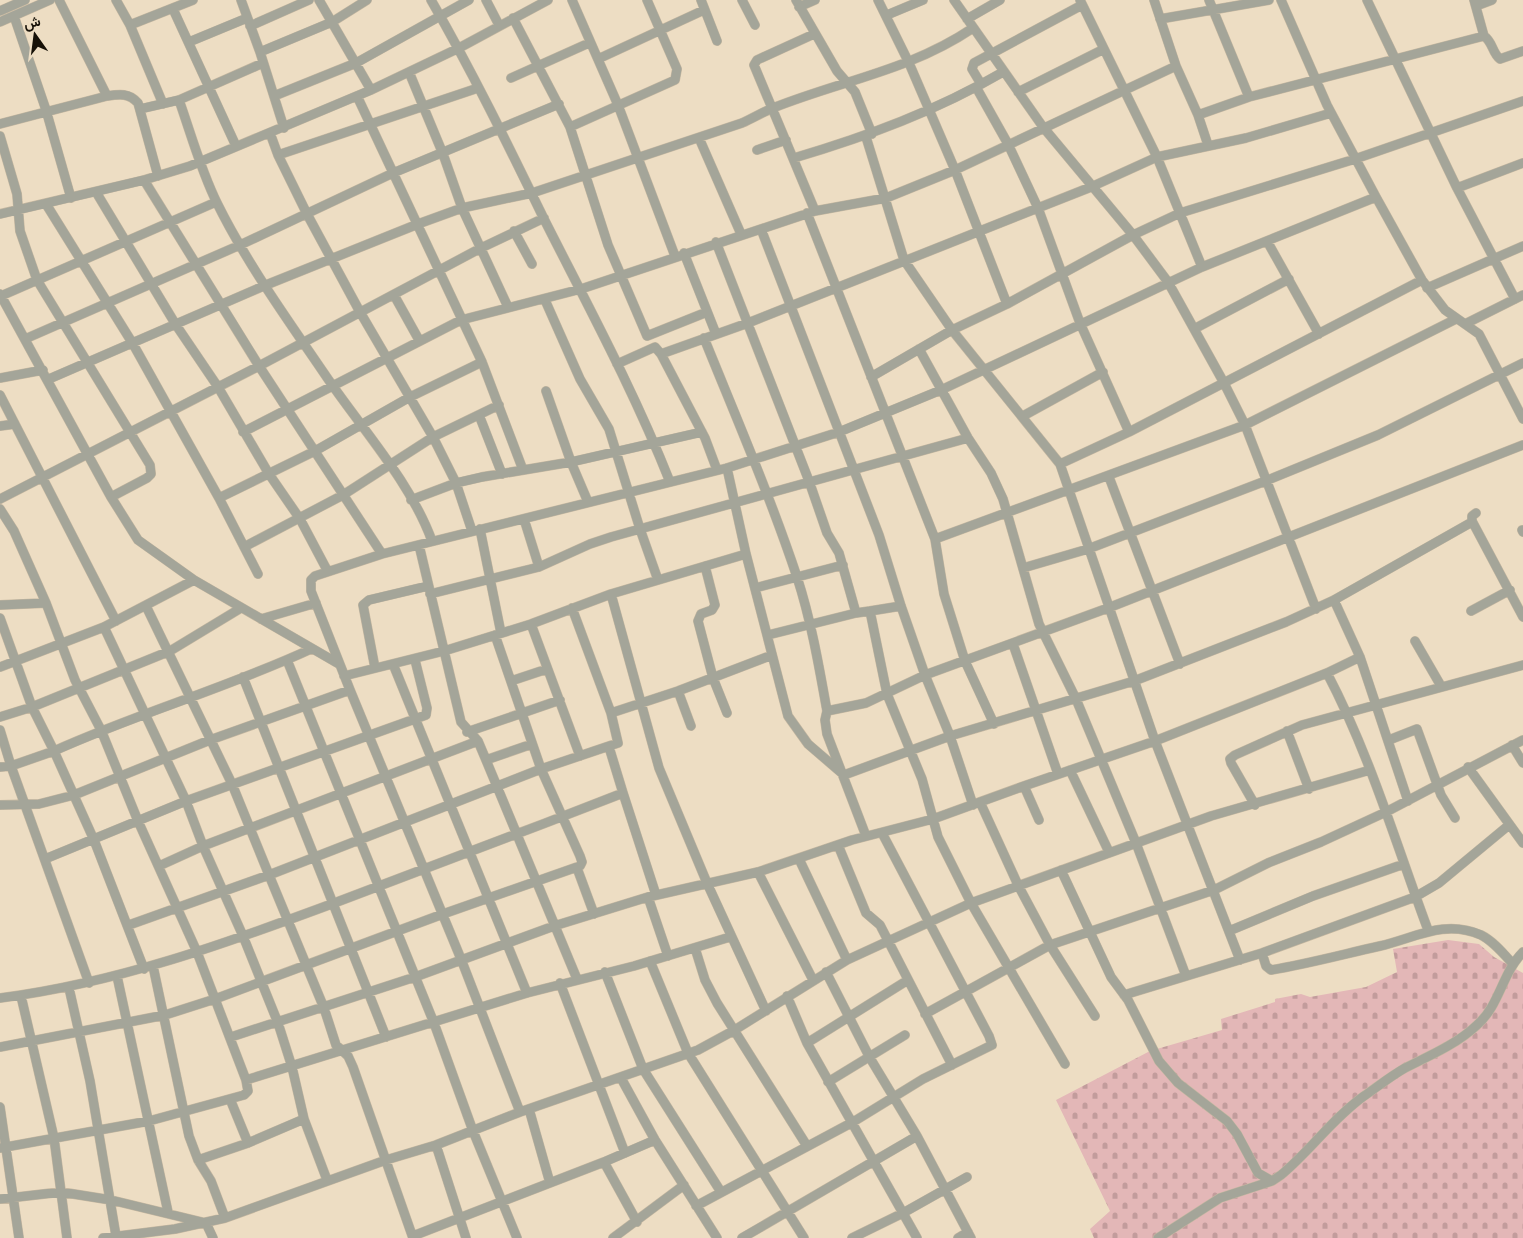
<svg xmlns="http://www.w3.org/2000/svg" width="1523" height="1238" font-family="Ubuntu,Vazirmatn,sans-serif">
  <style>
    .cemetery { fill: url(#cemetery-stones) }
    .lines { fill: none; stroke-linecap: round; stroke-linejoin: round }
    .minor-casing { stroke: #c6b8a1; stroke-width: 10 }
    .minor { stroke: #a4a599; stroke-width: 9 }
  </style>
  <defs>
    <pattern id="cemetery-stones" width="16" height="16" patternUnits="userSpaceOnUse" patternTransform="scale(1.25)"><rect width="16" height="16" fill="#e3b7b7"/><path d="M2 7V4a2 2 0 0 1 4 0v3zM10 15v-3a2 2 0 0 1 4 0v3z" fill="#c29c9c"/></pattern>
  </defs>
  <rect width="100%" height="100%" fill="#edddc3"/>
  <path class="cemetery" d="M1448,940L1479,944L1494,957L1523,973V1238H1094L1090,1229L1110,1211L1056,1100L1150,1051L1222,1030L1221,1019L1275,1002V999L1301,994L1310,997L1366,987L1397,972L1393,949Z"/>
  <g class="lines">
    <g class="minor-casing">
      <path id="minor" d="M59,0L107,96C120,94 129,93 138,103L158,176
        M116,0L130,25L163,104
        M241,0L260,52L284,128
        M319,0L371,90
        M431,0C472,71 508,145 544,219C588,306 634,391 670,482
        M486,0L499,25
        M572,0L618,105L675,256
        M701,0L717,41
        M742,0L755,25
        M796,0L837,71L855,92L872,134
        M878,0L909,63L955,170L1007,304
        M954,0L1043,127L1133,235L1168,282L1224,383L1245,425L1316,609
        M1080,0L1157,157L1202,267
        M1154,0L1176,66L1198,115L1208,145
        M1209,0L1249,97
        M1281,0L1327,105L1376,197L1422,280L1445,310L1479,334L1523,419
        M1367,0L1457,188L1515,299
        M1476,6L1492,0
        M799,7L815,0
        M173,9L236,146
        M0,11L25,0
        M887,15L923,0
        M14,16L46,110L71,198
        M513,18L570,127L608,245L647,336L707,312
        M967,19L1000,0
        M1160,19L1269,0
        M0,22L50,0
        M130,25L193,0
        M250,26L309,0
        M814,34L757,60L754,65L815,211
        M1484,36C1493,42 1492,53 1500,59L1523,51
        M189,42L247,18
        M260,52L332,22L367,0
        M598,59L704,10
        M409,72L443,154L462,208L508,307
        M511,78L589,43
        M981,84L972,69L974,63L1082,5
        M976,87L1008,144L1038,208L1080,323L1129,432
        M1018,92L1104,49
        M274,96L356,63L469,0
        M357,96L482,362
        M179,100C191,134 201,171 217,203C247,264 290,323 328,379C363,430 411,483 432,541
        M140,109L179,100L263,63
        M1198,115L1249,97L1484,36L1474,0
        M0,124L107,96
        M570,127L675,80L677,69L647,0
        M270,133L278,155
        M0,136L17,194L20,231L37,280L150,465L151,474L147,478L111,497
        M866,137L904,260L952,330L1060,464L1155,741L1240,960
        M699,138L741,234
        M757,150L786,140
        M794,158C868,136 936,111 1003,72
        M144,180L259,366L382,554
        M1457,188L1523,163
        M96,192L176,325L218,387L269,474L300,519L327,570
        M46,204L133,344L219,498L258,574
        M807,213L935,539L944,594L965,661L994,724
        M0,214L144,180L190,166L371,90L459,48L548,0
        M761,229L879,535L901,606L925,675L950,736L973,805
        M514,231L532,264
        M1267,241L1319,334
        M716,242L809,481L827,533L839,553L856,613L870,611L887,694L922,779L938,837L971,903L1065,1064
        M684,253L716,334
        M1427,288L1523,246
        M0,294L111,497L138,540L194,580L339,664
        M394,295L419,340
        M1,296L216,202
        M545,300L580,379L609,429L640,529L658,580
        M1465,324L1523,295
        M1194,329L1289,279
        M704,338C736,417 770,496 797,577C811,620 819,666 827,711
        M25,339L240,245L393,173L559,104
        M919,349L968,438L991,473L1003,499L1039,624L1076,699L1136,843L1186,976
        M661,354L705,438L717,470
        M617,364L655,347L661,354L748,323L1091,187L1157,157L1246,138L1331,113
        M871,377L952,330L1007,304L1133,235L1180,213L1355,159L1523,101
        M0,378L43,370
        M49,379L266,285L418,224L462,208L532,193L742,123C753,118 763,112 773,108C843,80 909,71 973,28
        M546,391L571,462L588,502
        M0,395L116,621
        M479,415L502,474
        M1023,416L1103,372
        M0,426L15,424
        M243,432L461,320L581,289L815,211L886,198L955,170L1176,66
        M1060,464L1129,432L1422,280
        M727,468L746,554L788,716L808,744L844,775L950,736L1134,681L1286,622L1334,600L1472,522
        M1109,477L1180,664
        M219,498L315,451L410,397L482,362L523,470
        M0,499L259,366L481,248L544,218
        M411,500L456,483L482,477L571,462L702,432
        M0,509L14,531L46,603L75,680L101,730L138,821L197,952L246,1080L248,1091L244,1095L149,1121L0,1148
        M1476,513L1472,516V521L1523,617
        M524,519L539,567
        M480,529L501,633
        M1522,530L1523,532
        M472,531L456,483L433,437L360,312L307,214L278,155L478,88
        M935,539L1245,425L1456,319
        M419,545L461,722L478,741L486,760L577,979
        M244,547L343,495L433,437L499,405
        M705,566L715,605L712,610L701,614L698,621L713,678L727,713
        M1023,568L1088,549L1268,480L1378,435L1523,363
        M755,588L843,565
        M430,594L539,567L590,544L611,537L968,438
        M611,594L659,768L707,883L766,1011
        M1334,600L1360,657L1408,801
        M0,605L46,603
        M870,611L901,606
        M1471,611L1510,590
        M0,618L32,707L54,751C138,713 227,688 311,649
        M261,619L316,603
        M531,624L580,756
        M104,627L186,801L203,846L243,936L278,1023L292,1067L304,1119L327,1180
        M768,635L856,613
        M1415,641L1441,686
        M1013,644L1058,774
        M287,660L434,1023L473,1131L517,1238
        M393,664L527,993
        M0,667L104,627L194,580
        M375,668L363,605L369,600L428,586
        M1327,673C1370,755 1396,844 1428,930
        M344,676L444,651L531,624L611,594L746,554
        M243,677L386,1037
        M511,681L547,669
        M678,691L691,726
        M611,713L678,691L772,655
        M0,717L32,707L170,651L241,608
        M0,730L11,766L0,767
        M1287,731L1309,789
        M467,732L560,700
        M1389,740L1417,729L1441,795L1455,818
        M1512,745L1523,763
        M486,760L532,744
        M1468,767L1523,843
        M1070,770L1109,852
        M1024,786L1039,820
        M623,793L656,895
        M980,802L1018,885L1050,945L1095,1016
        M0,805L39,804L74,795L210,740L350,690
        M1255,805L1231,763L1230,759L1235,755L1302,725L1523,665
        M866,836L827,734L825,720L827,711L866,703L925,675L1108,608L1523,445
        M838,845L866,913L880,925L952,1065
        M45,859L186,801L426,715L427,708L415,660
        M799,859L847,960
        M159,866L203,846L478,741
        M577,868L594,914
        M1061,870L1111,977L1128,1000L1159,1061L1178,1083L1227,1121L1237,1134L1258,1173L1272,1181
        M758,872L813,980
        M648,897L668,956
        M129,925L269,875L232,784L146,606
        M1229,931L1313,896L1404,864
        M695,948L705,980L717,1003L807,1146
        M1262,953L1266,966L1271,970C1307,964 1344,954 1380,946C1415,938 1444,919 1481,935C1493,941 1503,953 1512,963
        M650,961L688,1053L804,1238
        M153,966L189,1136L198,1160L211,1181L225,1218
        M605,972L643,1069L721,1192
        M826,972L870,1058L917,1136L971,1238
        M117,976L168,1212
        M89,983L11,766L54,751L94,840L144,969
        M560,983L625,1153
        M69,988L90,1081L116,1236
        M1124,995L1262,953L1415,897L1439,883L1509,825
        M21,996L54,1138L67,1238
        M787,996L807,1043L908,980
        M0,998C117,983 227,943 337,902C433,866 528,830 623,793L609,747
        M925,1014L1050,945L1214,890L1268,863L1321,842L1386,812L1523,740
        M231,1037L415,977L554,926L648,897L758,872L852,840L933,819L1024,786L1155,741L1327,673L1360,657
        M807,1043L917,1238
        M0,1047L165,1015L215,999L443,914L580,866L582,862L580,856L541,769L495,635
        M621,1078L655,1140L717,1238
        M246,1080L527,993L634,966L730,937
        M828,1082L905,1035
        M230,1099L248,1143
        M0,1107L19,1238
        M529,1109L550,1183
        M520,1112L461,959L350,690L311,591V580L315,576L382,554L727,468L839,432L941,390L1202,267L1376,197
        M436,1145L466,1238
        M198,1160L248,1143L304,1119
        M604,1162L637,1222
        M0,1199L61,1192L111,1200L206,1223L213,1238
        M696,1206L853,1122L923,1079L992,1045L989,1036L882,833
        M413,1236L604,1162L655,1140
        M103,1238L175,1229L225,1218L386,1160L436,1145L520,1112L698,1050L733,1031L847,960L971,903L1211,816L1370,770
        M413,1238L353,1067L348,1056L336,1045L324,1008L269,875L541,769L618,743L611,713L572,608
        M613,1238L684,1185
        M742,1238L917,1136
        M852,1238L903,1213L967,1177
        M958,1238L968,1232
        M1158,1238L1220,1198L1272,1181L1281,1175C1311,1150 1332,1119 1364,1096C1377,1087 1391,1076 1405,1068C1429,1056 1457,1044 1477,1025C1500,1005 1502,973 1523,952"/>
    </g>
    <use href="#minor" class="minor"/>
  </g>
  <g transform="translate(35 35) rotate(346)" stroke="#edddc3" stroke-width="4" paint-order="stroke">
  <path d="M0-4L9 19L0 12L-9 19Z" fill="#161007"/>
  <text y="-8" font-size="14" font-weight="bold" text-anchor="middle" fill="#161007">ش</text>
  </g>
</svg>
